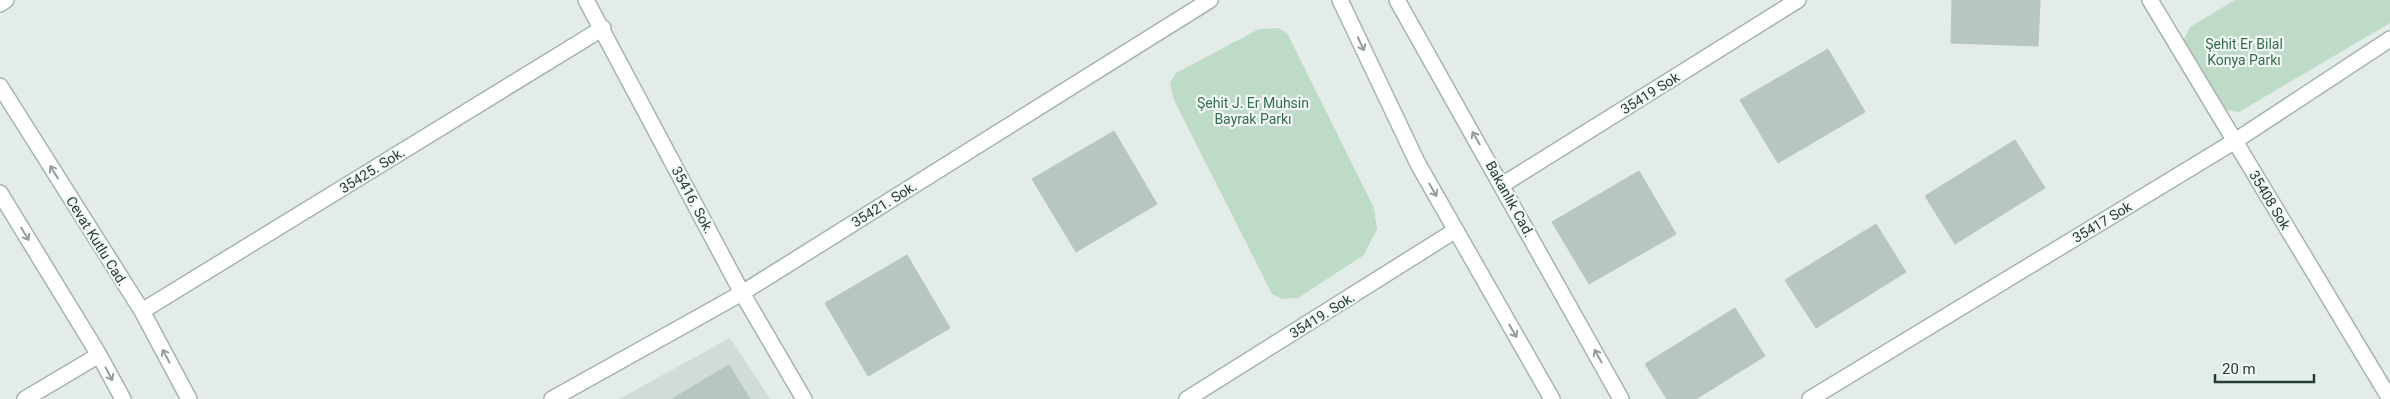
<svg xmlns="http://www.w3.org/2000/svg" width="2390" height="399" font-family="Roboto,sans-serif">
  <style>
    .built { fill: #d1dbd7 }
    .green { fill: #bddbc6 }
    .building { fill: #b8c6c1; stroke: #b6c5bf }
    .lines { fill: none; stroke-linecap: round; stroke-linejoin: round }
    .minor-casing { stroke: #a6b4af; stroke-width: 18 }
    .minor { stroke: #fff; stroke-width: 15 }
    .oneway { stroke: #929e9a }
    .labels { text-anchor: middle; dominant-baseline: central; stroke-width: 4.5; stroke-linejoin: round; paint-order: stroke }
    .park-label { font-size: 14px; fill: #316f4a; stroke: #f3f8f6 }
    .street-label { font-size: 14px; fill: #243c36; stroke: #f3f8f6 }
  </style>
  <rect width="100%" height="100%" fill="#e3ece8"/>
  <path class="built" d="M730,338L770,399H619Z"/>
  <path class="green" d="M2235,0H2390V23L2239,112L2222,109L2183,41L2190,27Z
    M1278,28L1287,33L1374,208L1377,229L1364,255L1298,298L1282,299L1272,294L1174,100L1170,83L1176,73L1259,29Z"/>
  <path class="building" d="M1952,0H2040L2038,46L1951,43Z
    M1828,49L1865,112L1778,163L1740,100Z
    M1114,131L1157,204L1076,252L1032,179Z
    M2015,140L2045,188L1955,244L1925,196Z
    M1639,171L1676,234L1589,284L1552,222Z
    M1876,224L1906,272L1816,328L1785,280Z
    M907,255L950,328L868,376L825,303Z
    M1735,308L1765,356L1696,399H1667L1645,364Z
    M729,365L750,399H672Z"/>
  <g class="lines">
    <g class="minor-casing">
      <path id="minor" d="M586,0L742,293L804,399
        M1340,0L1418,164L1552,399
        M1397,0L1621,399
        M2150,0L2390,399
        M0,4L6,0
        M0,86L142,311L189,399
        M1502,185L1798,0
        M0,193L99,355L123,399
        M142,311L603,28
        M25,399L99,355
        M552,399L742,293L1210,0
        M1187,399L1456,230
        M1810,399L2235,141L2390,39"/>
    </g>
    <use href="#minor" class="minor"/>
  </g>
  <defs><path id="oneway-shaft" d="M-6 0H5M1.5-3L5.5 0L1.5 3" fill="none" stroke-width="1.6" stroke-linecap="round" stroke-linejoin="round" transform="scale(1.25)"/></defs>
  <g class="oneway">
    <use href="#oneway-shaft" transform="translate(1361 44) rotate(65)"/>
    <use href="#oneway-shaft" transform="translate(1476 138) rotate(-120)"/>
    <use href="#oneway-shaft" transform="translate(54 172) rotate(-122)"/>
    <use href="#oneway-shaft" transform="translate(1433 190) rotate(60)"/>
    <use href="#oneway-shaft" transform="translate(25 234) rotate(59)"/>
    <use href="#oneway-shaft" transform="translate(1513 331) rotate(60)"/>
    <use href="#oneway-shaft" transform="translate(166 356) rotate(-118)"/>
    <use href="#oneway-shaft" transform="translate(1598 356) rotate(-119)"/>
    <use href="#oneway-shaft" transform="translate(109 374) rotate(62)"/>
  </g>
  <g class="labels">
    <g class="park-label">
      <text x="2244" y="44">Şehit Er Bilal<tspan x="2244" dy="16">Konya Parkı</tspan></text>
      <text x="1253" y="103">Şehit J. Er Muhsin<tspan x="1253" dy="16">Bayrak Parkı</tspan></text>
    </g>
    <g class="street-label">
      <text transform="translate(1650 93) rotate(-32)">35419 Sok</text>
      <text transform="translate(372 170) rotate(-32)">35425. Sok.</text>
      <text transform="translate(1510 199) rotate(61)">Bakanlık Cad.</text>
      <text transform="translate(693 200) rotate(62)">35416. Sok.</text>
      <text transform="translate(2270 200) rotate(59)">35408 Sok</text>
      <text transform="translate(884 204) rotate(-32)">35421. Sok.</text>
      <text transform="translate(2102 222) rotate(-31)">35417 Sok</text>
      <text transform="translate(97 241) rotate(58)">Cevat Kutlu Cad.</text>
      <text transform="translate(1322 315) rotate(-32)">35419. Sok.</text>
    </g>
  </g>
  <path d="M2215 374v8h99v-8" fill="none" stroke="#243c36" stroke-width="2.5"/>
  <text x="2222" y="374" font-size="15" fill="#243c36" stroke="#f3f8f6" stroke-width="4" paint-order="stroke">20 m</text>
</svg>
